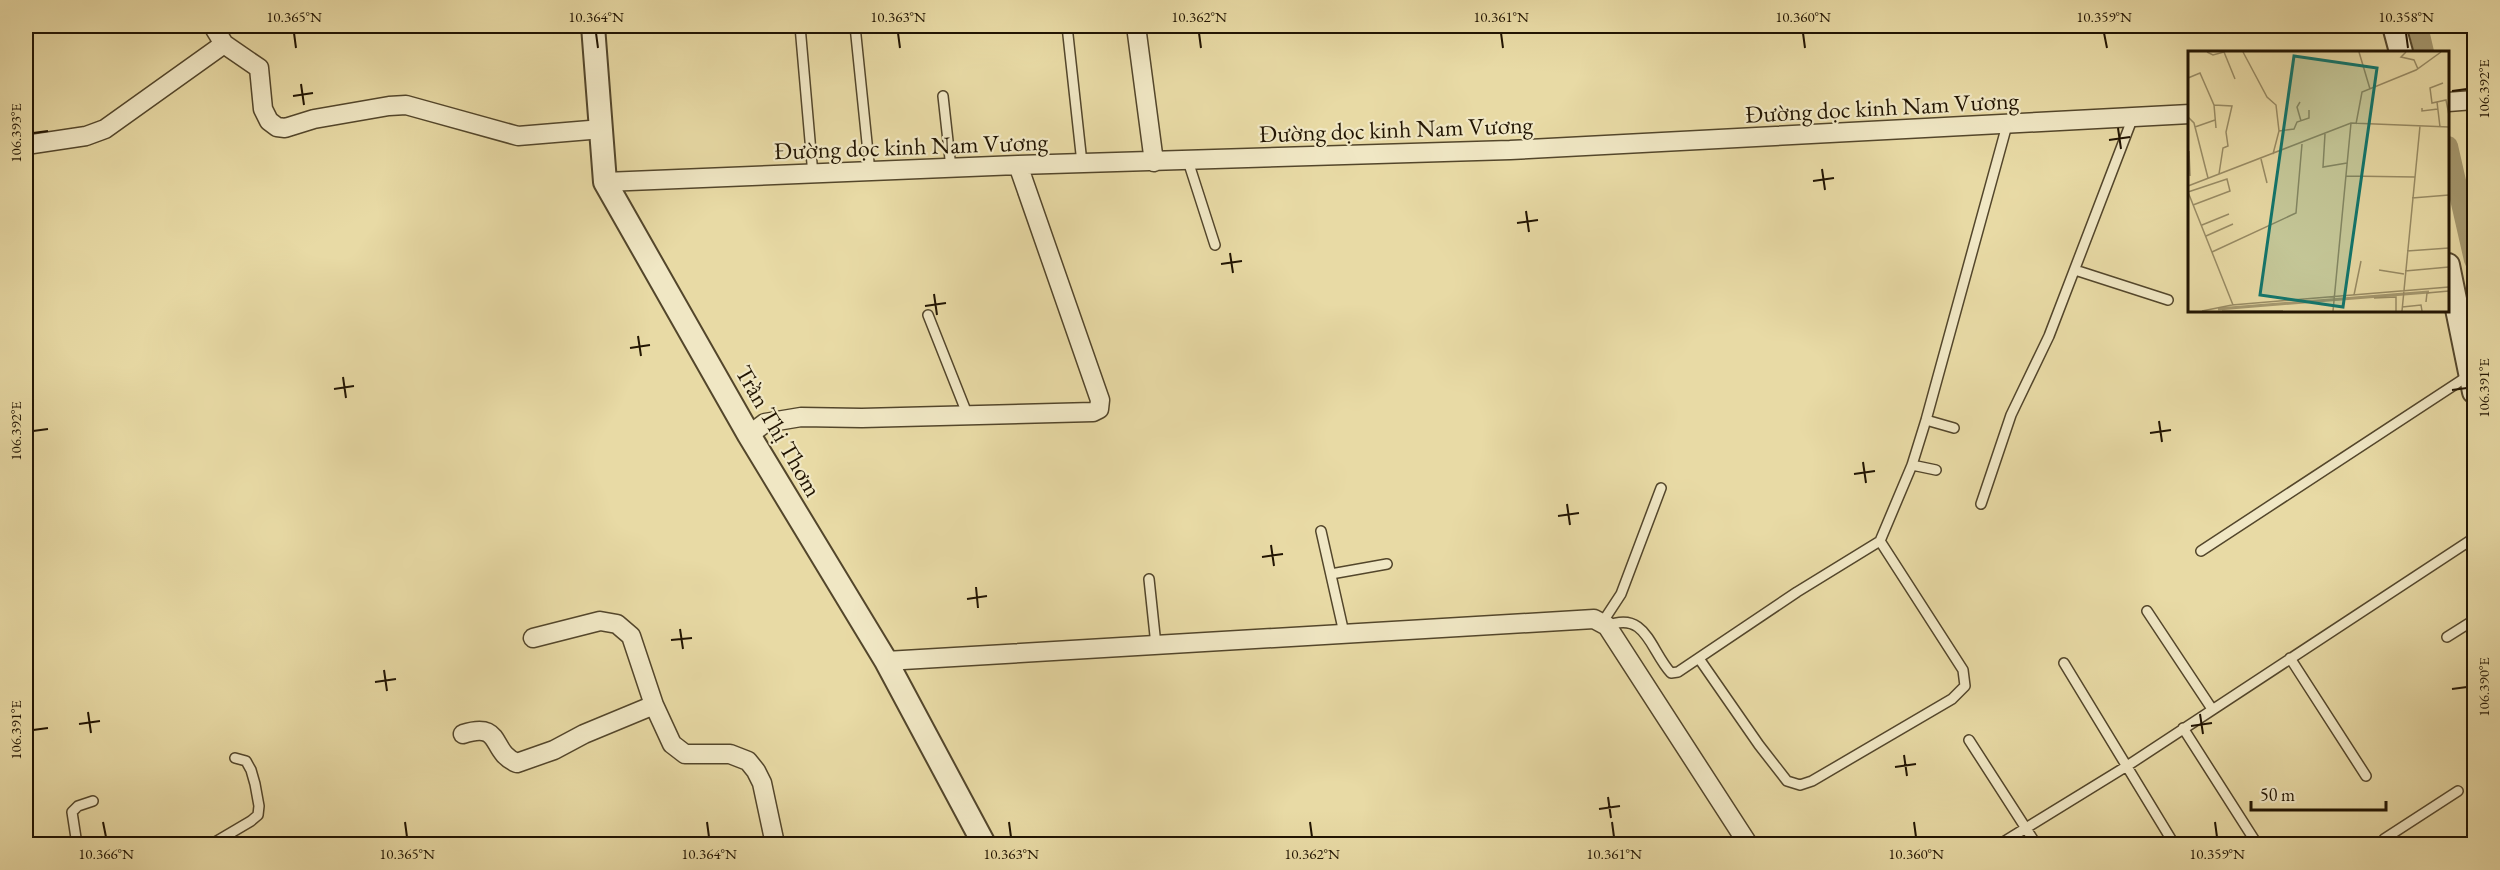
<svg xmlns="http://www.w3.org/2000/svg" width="2500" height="870" font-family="'EB Garamond',serif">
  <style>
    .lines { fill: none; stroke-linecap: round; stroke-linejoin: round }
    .canal { stroke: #a4976e; stroke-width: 20 }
    .service-casing { stroke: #53462b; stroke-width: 12 }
    .minor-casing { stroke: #53462b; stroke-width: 21 }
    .tertiary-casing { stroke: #53462b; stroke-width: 26 }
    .service { stroke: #f0e7c4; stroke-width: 9 }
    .minor { stroke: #f0e7c4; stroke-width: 18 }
    .tertiary { stroke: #f0e7c4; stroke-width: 22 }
    .ticks { fill: none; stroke: #211402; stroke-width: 2 }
    .labels { text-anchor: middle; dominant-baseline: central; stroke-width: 4.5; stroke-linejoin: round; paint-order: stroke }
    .street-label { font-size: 24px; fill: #211402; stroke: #f0e7c4 }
    .inset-river { fill: none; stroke: #a4976e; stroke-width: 3 }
    .inset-road { fill: none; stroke: #988b64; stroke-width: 1.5 }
    .view { fill: #0f766e; fill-opacity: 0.15; stroke: #0f766e; stroke-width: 3 }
    .inset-edge { fill: none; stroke: #211402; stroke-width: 3 }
    .neatline { fill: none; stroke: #211402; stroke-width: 2 }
    .ticks-label { font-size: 15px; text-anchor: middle; fill: #211402 }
  </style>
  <rect width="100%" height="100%" fill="#e8daa5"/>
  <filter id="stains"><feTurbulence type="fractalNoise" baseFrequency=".00333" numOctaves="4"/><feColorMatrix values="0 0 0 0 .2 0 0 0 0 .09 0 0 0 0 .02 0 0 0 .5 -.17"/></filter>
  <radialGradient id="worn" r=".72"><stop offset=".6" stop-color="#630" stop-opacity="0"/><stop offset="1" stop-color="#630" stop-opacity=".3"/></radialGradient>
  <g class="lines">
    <path class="canal" d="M2418,26L2424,52
      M2448,146L2474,260"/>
    <g class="service-casing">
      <path id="service" d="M800,26L813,175
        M855,26L870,172
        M1067,26L1082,163
        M943,96L951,168
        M1188,161L1215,245
        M2075,270L2168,300
        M928,315L968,416
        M1926,420L1954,428
        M1912,465L1936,470
        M1981,504L2011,415L2049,336L2133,117
        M1321,531L1344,633
        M2201,551L2468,376
        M1331,574L1387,564
        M1149,579L1156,645
        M2147,611L2212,709
        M1602,623L1621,594L1661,488
        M1607,626C1646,610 1650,650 1671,673L1678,672L1797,592L1880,541L1912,465L1926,420L2007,125
        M2447,637L2474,620
        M2290,658L2366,776
        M1700,660L1759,745L1787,781L1800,785L1812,781L1952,699L1965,686L1963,670L1880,541
        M2064,663L2174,844
        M2183,728L2257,844
        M1969,740L2036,844
        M80,844L76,838L72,812L78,806L93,801
        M212,844L251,821L258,815L259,806L255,784L251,770L246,761L235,758
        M2000,844L2127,766L2474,538
        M2383,844L2384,839L2458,791"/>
    </g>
    <g class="minor-casing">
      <path id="minor" d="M213,26L224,44L259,68L263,109L269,121L277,127L285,128L314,119L389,106L406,105L518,136L602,129
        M1136,26L1154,162
        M2448,102L2474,100
        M26,145L86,136L105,129L224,44
        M605,182L1018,165L1510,150L2190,114
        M749,435L765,423L801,417L862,418L1093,412L1099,409L1100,400L1018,165
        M533,638L600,621L617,624L631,636L654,705L672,744L685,754H730L748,761L756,771L762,783L775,844
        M886,661L1594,619L1607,626L1748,844
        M463,734C504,721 489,752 517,763L554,750L584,734L654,705"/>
    </g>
    <g class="tertiary-casing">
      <path id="tertiary" d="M593,26L605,182L749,435L886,661L984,844
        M2394,26L2401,52
        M2448,265L2474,392"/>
    </g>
    <use href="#service" class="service"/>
    <use href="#minor" class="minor"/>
    <use href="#tertiary" class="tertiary"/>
  </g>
  <path class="ticks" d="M294,33L296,48M596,33L598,48M898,33L900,48M1199,33L1201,48M1501,33L1503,48M1803,33L1805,48M2104,33L2107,48M2406,33L2408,48M301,84L304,105M2452,91L2467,89M293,96L313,93M2118,128L2121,149M33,133L48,131M2109,140L2130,137M1822,169L1825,190M1813,181L1834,178M1526,211L1529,232M1517,223L1538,220M1230,253L1233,273M1221,264L1242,261M934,294L937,315M925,306L946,303M638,336L641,356M630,348L650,345M343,377L346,398M334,389L354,386M2452,390L2467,388M2159,421L2162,442M33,431L48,429M2150,433L2171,430M1863,462L1866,483M1854,474L1875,471M1567,504L1570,525M1558,516L1579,513M1271,545L1274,566M1262,557L1283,554M976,587L978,608M967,599L987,596M680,629L683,649M671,640L692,638M384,670L387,691M375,682L396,679M2452,689L2467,687M88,712L91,733M2200,714L2203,734M79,724L100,721M2191,726L2212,723M33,730L48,728M1904,755L1907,776M1895,767L1916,764M1608,797L1611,818M1599,809L1620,806M103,822L106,837M405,822L407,837M707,822L709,837M1009,822L1011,837M1310,822L1312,837M1612,822L1614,837M1914,822L1916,837M2215,822L2217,837"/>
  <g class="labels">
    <g class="street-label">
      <text transform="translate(1882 107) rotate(-3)">Đường dọc kinh Nam Vương</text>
      <text transform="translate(1396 129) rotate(-2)">Đường dọc kinh Nam Vương</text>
      <text transform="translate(911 146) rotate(-2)">Đường dọc kinh Nam Vương</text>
      <text transform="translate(779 431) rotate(60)">Trần Thị Thơm</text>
    </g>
  </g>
  <g transform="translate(2188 51)">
    <rect width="261" height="261" fill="#e8daa5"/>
    <path class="inset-river" d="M30,258L241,241"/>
    <path class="inset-road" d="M19,1L25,4L36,1M36,1L47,28M55,1L79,46L88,54L91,80L85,103M171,1L182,38M218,1L213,6L226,9L230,18M0,27L12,22L26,54L44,55L38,81L40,95L35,97L31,123M112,51L109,56L113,70M249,51L258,49L261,64M26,54L28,77M234,57V60L250,58M0,66L6,72L20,127M168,73L174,41L228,19L253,1M7,76L27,69M252,76L249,51L244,52L242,37L255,32M91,80L106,78L109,71L121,67V59M137,83L135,116L159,112M1,100L2,125M73,108L79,132M158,125L227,126M0,135L163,72L261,76M0,141L45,254M0,141L39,128L42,140L5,154M224,147L261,144M14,174L41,163M18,185L45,173M219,200L261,197M24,201L108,162L114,93M191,219L216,223M217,220L261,216M166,244L173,210M186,247L208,246V260M238,251L239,242L261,240M214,256L233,254L234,260M14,260L44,254L261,236M34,260H95M145,260L163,72M214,260L232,75"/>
    <path class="view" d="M106,5L189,17L155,256L72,244Z"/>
    <rect width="261" height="261" class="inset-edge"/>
  </g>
  <rect width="2500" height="870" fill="none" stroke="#e8daa5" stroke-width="66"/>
  <path d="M2251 801v9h135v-9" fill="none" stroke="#211402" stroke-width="3"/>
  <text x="2260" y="801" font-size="18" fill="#211402" stroke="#f0e7c4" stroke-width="4.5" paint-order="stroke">50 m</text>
  <rect x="33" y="33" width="2434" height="804" class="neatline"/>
  <g class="ticks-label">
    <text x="294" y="22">10.365°N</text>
    <text x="596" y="22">10.364°N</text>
    <text x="898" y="22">10.363°N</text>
    <text x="1199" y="22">10.362°N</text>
    <text x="1501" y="22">10.361°N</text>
    <text x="1803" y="22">10.360°N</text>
    <text x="2104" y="22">10.359°N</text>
    <text x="2406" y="22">10.358°N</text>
    <text transform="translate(2484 89) rotate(-90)" y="5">106.392°E</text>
    <text transform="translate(16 133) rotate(-90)" y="5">106.393°E</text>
    <text transform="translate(2484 388) rotate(-90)" y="5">106.391°E</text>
    <text transform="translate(16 431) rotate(-90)" y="5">106.392°E</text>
    <text transform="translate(2484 687) rotate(-90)" y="5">106.390°E</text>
    <text transform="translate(16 730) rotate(-90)" y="5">106.391°E</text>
    <text x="106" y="859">10.366°N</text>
    <text x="407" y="859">10.365°N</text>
    <text x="709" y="859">10.364°N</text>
    <text x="1011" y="859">10.363°N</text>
    <text x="1312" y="859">10.362°N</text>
    <text x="1614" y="859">10.361°N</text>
    <text x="1916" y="859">10.360°N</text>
    <text x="2217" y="859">10.359°N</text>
  </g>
  <rect width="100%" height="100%" filter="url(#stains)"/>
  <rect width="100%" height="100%" fill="url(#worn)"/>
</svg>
